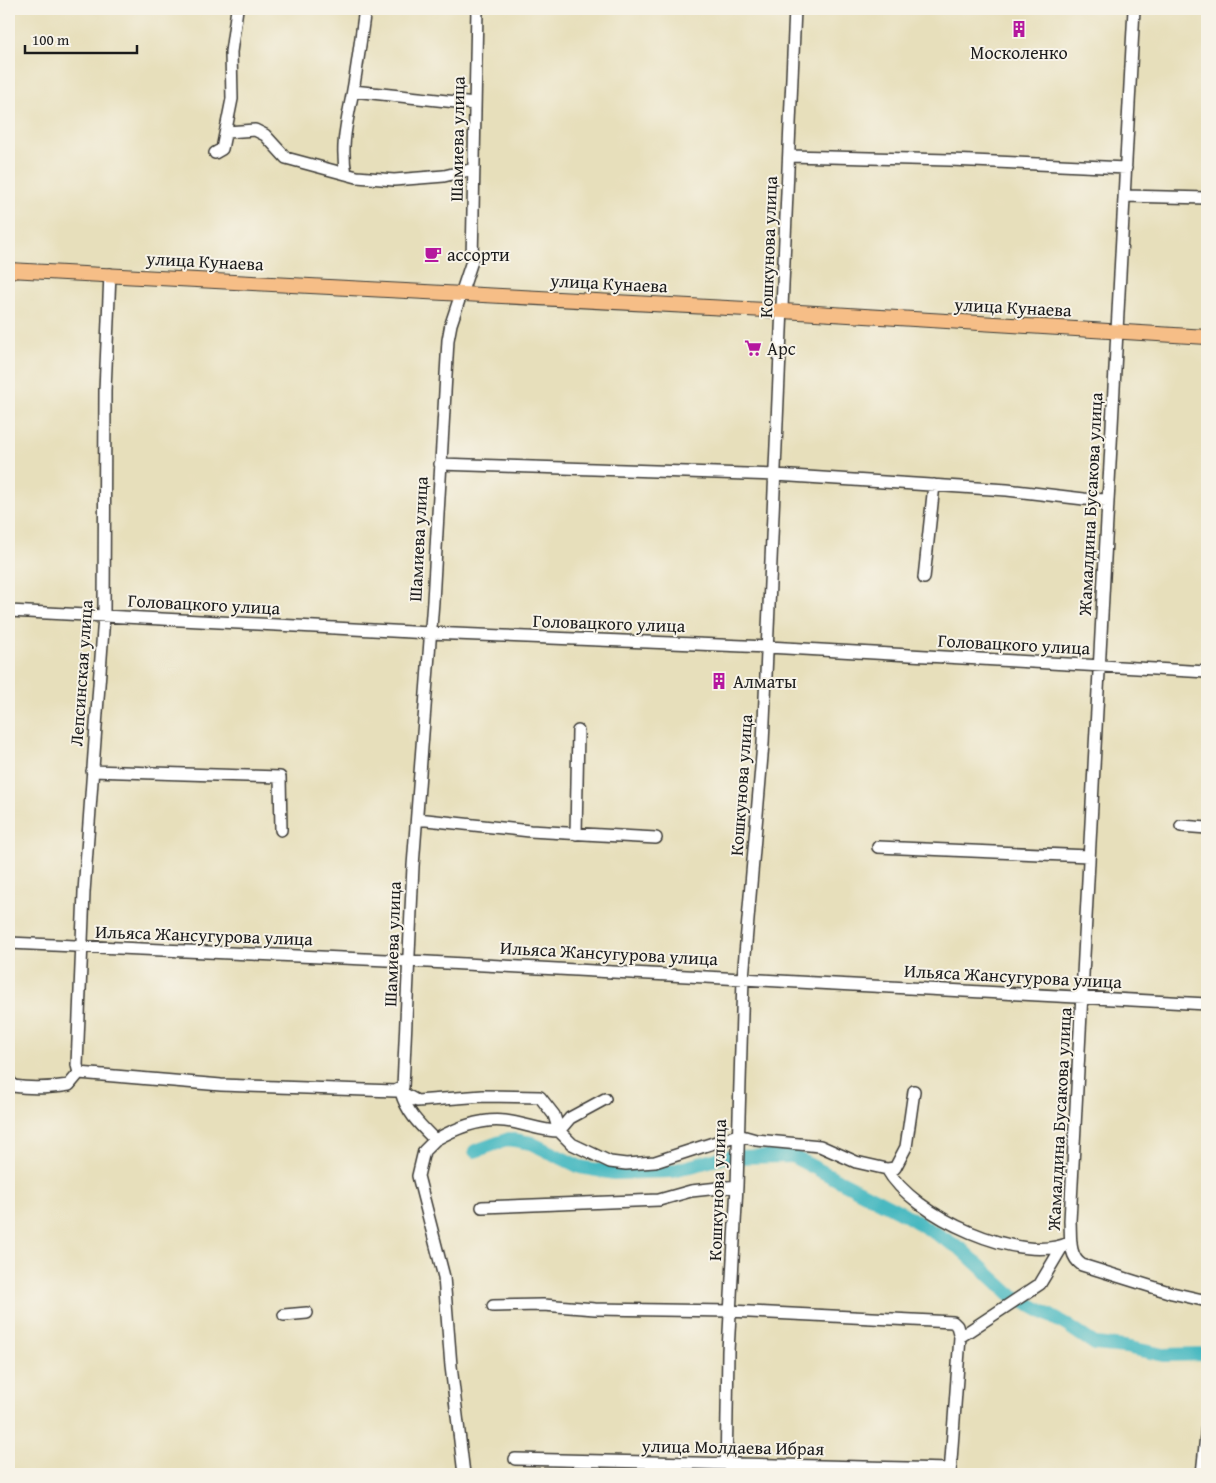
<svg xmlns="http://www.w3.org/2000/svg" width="1216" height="1483" font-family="'Gentium Book Plus',serif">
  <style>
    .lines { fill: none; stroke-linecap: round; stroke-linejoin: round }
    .river { stroke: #4ab9c1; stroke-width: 14 }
    .minor-casing { stroke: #3a3934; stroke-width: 14 }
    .major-casing { stroke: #3a3934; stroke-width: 16 }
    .minor { stroke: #fff; stroke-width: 11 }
    .major { stroke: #f6be87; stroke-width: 14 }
    .labels { text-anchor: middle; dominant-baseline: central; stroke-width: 4; stroke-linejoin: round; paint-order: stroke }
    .poi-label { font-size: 18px; fill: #1c1c1c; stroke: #f7f3e8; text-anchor: start }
    .street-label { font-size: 18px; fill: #1c1c1c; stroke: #f7f3e8 }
  </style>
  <rect width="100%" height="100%" fill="#f7f3e8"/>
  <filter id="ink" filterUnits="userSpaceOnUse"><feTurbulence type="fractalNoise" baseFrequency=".02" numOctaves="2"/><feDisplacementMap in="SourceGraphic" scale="10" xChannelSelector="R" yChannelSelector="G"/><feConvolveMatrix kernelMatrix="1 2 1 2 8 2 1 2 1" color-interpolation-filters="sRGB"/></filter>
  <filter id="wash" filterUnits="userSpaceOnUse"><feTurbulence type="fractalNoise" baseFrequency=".0096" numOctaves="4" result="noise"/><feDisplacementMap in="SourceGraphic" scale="20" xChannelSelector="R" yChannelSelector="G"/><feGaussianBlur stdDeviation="1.12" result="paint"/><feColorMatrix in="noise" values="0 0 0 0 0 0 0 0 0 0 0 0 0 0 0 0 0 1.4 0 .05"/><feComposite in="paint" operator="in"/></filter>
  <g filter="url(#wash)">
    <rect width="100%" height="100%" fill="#e7dfbb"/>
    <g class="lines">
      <path class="river" d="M475,1151L509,1139L531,1143L580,1167L614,1173L673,1171L724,1157L792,1156L904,1214L961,1249L1010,1294L1065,1324L1095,1344L1125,1347L1164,1355L1207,1354"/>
    </g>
  </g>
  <g filter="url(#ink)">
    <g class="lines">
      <g class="minor-casing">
        <path id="minor" d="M1134,9L1070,1221C1071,1236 1068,1256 1082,1265L1172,1293L1207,1301
          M353,91L475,104
          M227,132L255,130L265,135L286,158L357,177L394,180L444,176L474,169
          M215,153L222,149L232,99L231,52L237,9
          M789,156L950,160L1126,168
          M346,174C340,144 348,119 353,90C358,63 361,36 365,9
          M1125,196L1207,198
          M440,464L776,475L1007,490L1084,499L1108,500
          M924,578L934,485
          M9,611L430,633L768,647L1207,672
          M92,771L280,777L281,830
          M417,819L530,831L656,838
          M1181,826L1207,828
          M576,834L578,731
          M878,847L1089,856
          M9,943L409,961L1207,1004
          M79,1073L221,1085L395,1091L403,1087L413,866L433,601L448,340L451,324L472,261L477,9
          M79,1073L77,1065L84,892L104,616L105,390L110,274
          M9,1080L13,1086C32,1089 50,1088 69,1085L79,1073
          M403,1087L401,1092L417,1101L483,1096L540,1097L554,1115L559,1131L572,1144L610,1162L626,1164L655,1162L738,1135L756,1140L820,1146L856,1162L887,1169L895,1168L906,1147L914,1091
          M401,1092C407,1113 420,1125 435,1140L424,1151L418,1176L444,1277L451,1366L464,1474
          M435,1140C456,1128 480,1118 505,1121C524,1123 540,1131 559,1131L570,1118L605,1099
          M887,1169C912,1215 1022,1267 1071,1242
          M482,1207L659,1200L691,1191L737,1186
          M493,1306L543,1305L595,1309L730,1311L953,1322L957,1326L960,1337L950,1474
          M284,1315L307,1313
          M960,1337L1040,1284L1062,1247
          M515,1459L950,1469
          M726,1474L728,1351L737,1186L743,978L763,744L795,9
          M1202,1474L1207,1426"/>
      </g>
      <g class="major-casing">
        <path id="major" d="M9,270L783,311L1207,337"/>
      </g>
      <use href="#minor" class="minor"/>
      <use href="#major" class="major"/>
    </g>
  </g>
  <defs>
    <g id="building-bare" transform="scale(1.35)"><path d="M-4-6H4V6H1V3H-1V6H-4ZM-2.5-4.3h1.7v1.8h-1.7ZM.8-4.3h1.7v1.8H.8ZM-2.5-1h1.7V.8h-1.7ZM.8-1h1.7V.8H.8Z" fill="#b5179e" stroke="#f7f3e8" stroke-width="2.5" paint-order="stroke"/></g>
    <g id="cafe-bare" transform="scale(1.35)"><path d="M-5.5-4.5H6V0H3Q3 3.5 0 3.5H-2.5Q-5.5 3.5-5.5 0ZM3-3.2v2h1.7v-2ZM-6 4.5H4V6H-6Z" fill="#b5179e" stroke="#f7f3e8" stroke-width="2.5" paint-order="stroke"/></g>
    <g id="supermarket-bare" transform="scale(1.35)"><path d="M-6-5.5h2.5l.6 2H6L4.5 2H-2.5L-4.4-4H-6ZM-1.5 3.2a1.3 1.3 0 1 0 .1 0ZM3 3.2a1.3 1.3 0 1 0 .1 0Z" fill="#b5179e" stroke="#f7f3e8" stroke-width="2.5" paint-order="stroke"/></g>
  </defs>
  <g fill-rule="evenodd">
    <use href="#building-bare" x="1019" y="29"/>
    <use href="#cafe-bare" x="433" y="254"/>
    <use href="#supermarket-bare" x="753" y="348"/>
    <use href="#building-bare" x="719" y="681"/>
  </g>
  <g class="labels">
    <g class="poi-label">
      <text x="1019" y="52" text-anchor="middle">Москоленко</text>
      <text x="447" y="254">ассорти</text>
      <text x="767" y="348">Арс</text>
      <text x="733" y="681">Алматы</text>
    </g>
    <g class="street-label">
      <text transform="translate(457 139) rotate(-89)">Шамиева улица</text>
      <text transform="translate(768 247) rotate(-88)">Кошкунова улица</text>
      <text transform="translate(205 261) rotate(3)">улица Кунаева</text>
      <text transform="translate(609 283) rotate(3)">улица Кунаева</text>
      <text transform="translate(1013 307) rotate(3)">улица Кунаева</text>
      <text transform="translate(1090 504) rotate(-87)">Жамалдина Бусакова улица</text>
      <text transform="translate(418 539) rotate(-87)">Шамиева улица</text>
      <text transform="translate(204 604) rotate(3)">Головацкого улица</text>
      <text transform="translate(609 623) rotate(2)">Головацкого улица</text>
      <text transform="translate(1014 644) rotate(3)">Головацкого улица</text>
      <text transform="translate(81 673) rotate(-86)">Лепсинская улица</text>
      <text transform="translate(741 785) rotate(-86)">Кошкунова улица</text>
      <text transform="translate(204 935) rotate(2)">Ильяса Жансугурова улица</text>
      <text transform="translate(392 944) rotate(-88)">Шамиева улица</text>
      <text transform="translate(609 953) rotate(3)">Ильяса Жансугурова улица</text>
      <text transform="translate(1013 976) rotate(3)">Ильяса Жансугурова улица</text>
      <text transform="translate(1059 1119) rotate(-87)">Жамалдина Бусакова улица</text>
      <text transform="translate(717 1190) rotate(-88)">Кошкунова улица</text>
      <text transform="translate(733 1447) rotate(1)">улица Молдаева Ибрая</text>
    </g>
  </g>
  <rect width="1216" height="1483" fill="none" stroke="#f7f3e8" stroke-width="30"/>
  <path d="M25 45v8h112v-8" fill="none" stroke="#1c1c1c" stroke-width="2.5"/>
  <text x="32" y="45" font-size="15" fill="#1c1c1c" stroke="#f7f3e8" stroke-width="4" paint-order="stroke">100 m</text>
</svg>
